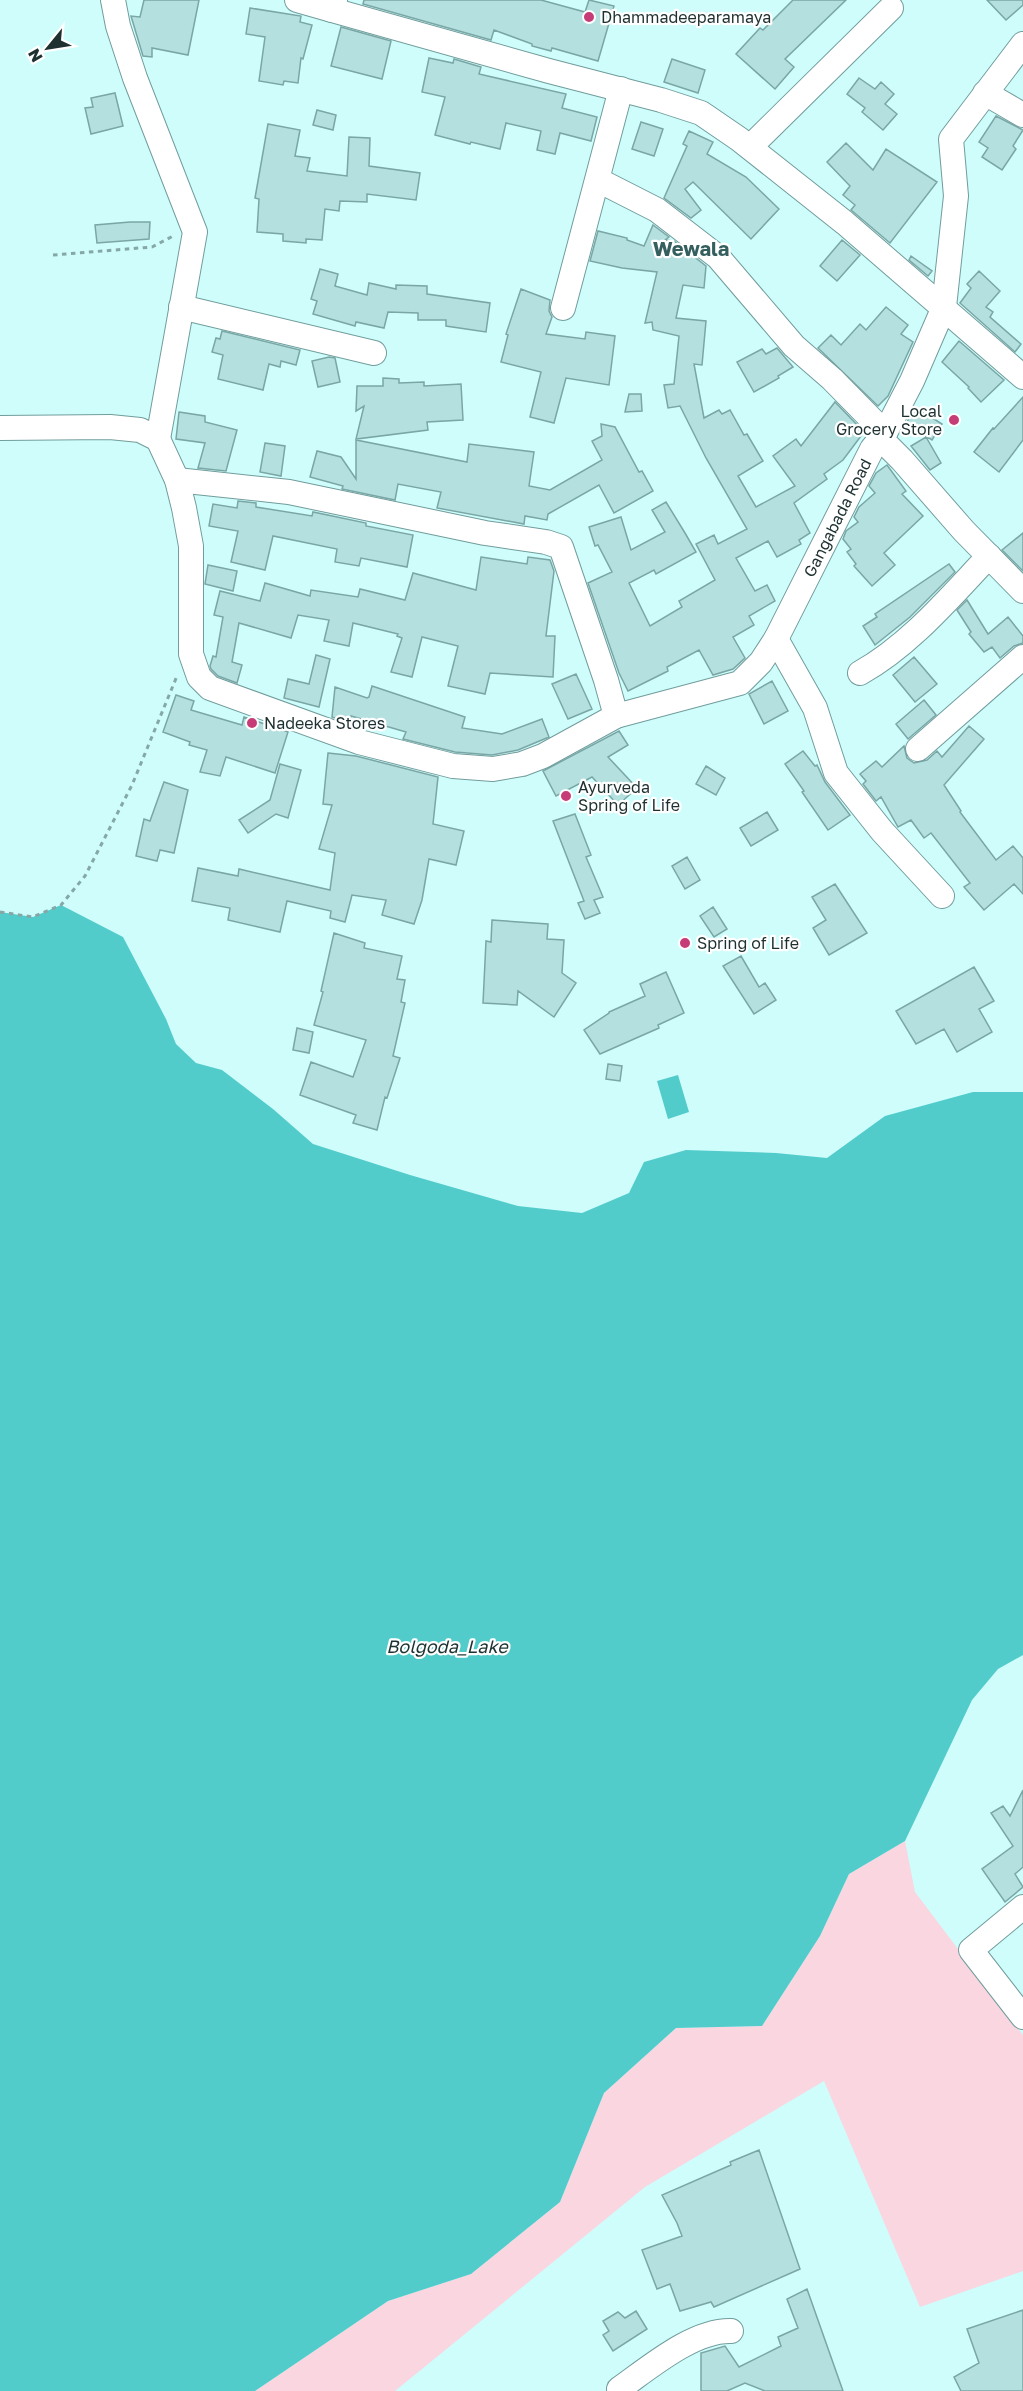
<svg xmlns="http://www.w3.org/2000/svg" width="1023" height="2391" font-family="'Golos Text',sans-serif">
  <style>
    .green { fill: #fad6e0 }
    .water { fill: #52cccb }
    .building { fill: #b4e1e0; stroke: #7aa6a5; stroke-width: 1.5 }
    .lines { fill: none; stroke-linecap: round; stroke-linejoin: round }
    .minor-casing { stroke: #719d9c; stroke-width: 26 }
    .path { stroke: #85a8a7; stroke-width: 3; stroke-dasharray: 4.5 4.5; stroke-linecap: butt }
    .minor { stroke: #fff; stroke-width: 24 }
    .poi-dot { fill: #c53c76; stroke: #fff; stroke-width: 2 }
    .labels { text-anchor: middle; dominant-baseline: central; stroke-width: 4.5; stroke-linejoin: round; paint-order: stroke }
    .poi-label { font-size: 16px; fill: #1e3030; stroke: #fff; text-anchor: start }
    .street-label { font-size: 16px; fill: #1e3030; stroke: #fff }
    .water-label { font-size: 18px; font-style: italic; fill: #1d3232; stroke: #fff }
    .quarter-label { font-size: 20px; font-weight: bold; fill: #355f5e; stroke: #fff }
  </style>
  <rect width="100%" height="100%" fill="#cefdfc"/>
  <path class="green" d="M905,1841L915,1892L1023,2035V2271L920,2307L824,2081L645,2187L395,2391H255L388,2301L471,2274L560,2202L604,2093L676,2028L762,2026L820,1936L849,1874Z"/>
  <path class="water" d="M61,905L123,937L166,1019L176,1044L196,1063L222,1070L273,1109L313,1144L410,1175L518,1206L582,1213L629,1193L644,1162L686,1150L776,1153L827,1158L885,1116L973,1092H1023V1655L998,1669L972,1700L905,1841L849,1874L820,1936L762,2026L676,2028L604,2093L560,2202L471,2274L388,2301L255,2391H0V912L33,917Z
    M678,1075L689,1112L668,1119L657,1081Z"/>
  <path class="building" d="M144,0H199L188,55L152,48V57L143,56L131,16L140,17Z
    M364,0H541L585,12L589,0L614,6L598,61L552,48L551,51L532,46V44L494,30L491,40L363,4Z
    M793,0H846L785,59L794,67L775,89L736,54L760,28L763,30Z
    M987,0H1023V5L1006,20Z
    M250,8L301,16L300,22L312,25L303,59L301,58L298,83L284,81L283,85L259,81L265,37L246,34Z
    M341,27L391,41L382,79L331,66Z
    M429,58L453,63L454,59L481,67L479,74L566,94L562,108L597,117L591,141L560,133L555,154L537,150L541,131L506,123L500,149L471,142L470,144L435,135L445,97L422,92Z
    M672,59L705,70L698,93L664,82Z
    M859,78L875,89L881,82L894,94L885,104L897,114L883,130L862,112L865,108L847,94Z
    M115,93L123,126L91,134L85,108L93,107L91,98Z
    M317,110L336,115L333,130L313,125Z
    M996,116L1023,130L1013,146L1016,149L1002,170L982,157L988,148L979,142Z
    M641,122L663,129L654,156L632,149Z
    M268,124L300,130L295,156L310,158L307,171L347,176L349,137L370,138L369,166L420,173L416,200L367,194V202L340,201L339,211L325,209L322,240L306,239V243L283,241V234L257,232L259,199L255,198Z
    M689,131L713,142L707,154L746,177L779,209L751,239L693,182L685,189L701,210L691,218L664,198L687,146L683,144Z
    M846,143L873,170L886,149L937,182L890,243L851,210L855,205L843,195L850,186L827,162Z
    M130,222H150L149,239L97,243L95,225Z
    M653,225L669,237L665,240L674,241L706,266L704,288L683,285L676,318L706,321L702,365L694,364L704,418L719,410L722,414L730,410L744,435L747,434L763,461L738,476L756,507L795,486L773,456L796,439L801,446L835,402L864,432L843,460L824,474L827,479L794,503L810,533L799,540L801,544L777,557L768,541L736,558L755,591L767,585L775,601L749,616L754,625L733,637L745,658L733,669L713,675L699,650L667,667L668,671L628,691L619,673L588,583L612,572L598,545L595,546L589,527L621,517L631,550L665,532L652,510L666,502L685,533L696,552L656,574L654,570L629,583L650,626L682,607L679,601L715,580L696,544L714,535L718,544L747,529L706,458L680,406L668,408L664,385L674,384L679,336L653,330L652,322L645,323L657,272L622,268L590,261L598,231L627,238V240L644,246Z
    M842,240L860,255L837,281L820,266Z
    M911,256L932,271L928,276L909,260Z
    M320,269L338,274L335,286L367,295L369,283L396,289V285L427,286V294L490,303L486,332L446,326V320H418V313L388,312L384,328L356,322L355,326L313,314L317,301L311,299Z
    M979,271L1000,291L986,307L993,312L990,317L1021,344L1015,352L960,303L971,288L967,284Z
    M521,289L550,300L549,311L552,317L546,334L585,339L586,332L615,336L609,385L566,378L554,423L530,417L541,372L501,362L508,335L506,334Z
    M886,307L908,325L901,334L913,342L888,396L878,406L818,348L831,335L841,345L860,324L866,330Z
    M222,331L300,350L296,365L281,361L280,367L269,364L263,390L218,379L223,355L212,352L216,338L220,339Z
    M959,341L1004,380L981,402L968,388L969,387L942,362Z
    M777,348L793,367L778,376L779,378L754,392L737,362L762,349L766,354Z
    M329,357L335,358L340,382L318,387L312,361Z
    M383,378L399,379V383L424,382V386L461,384L463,420L427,422L428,430L356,439L364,406L356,411L357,386H383Z
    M629,394H641L642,411L625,412Z
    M1023,397V440L999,472L974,452L993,428L994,429Z
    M915,407L942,424L932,440L906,424Z
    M179,412L205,416V422L237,430L226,471L198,468L205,443L176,439Z
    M601,424L615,427L639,472L642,471L653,491L614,513L599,485L548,514L547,520L525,516L524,524L437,508L441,492L398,484L395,500L342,489L343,486L310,477L317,451L341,457L356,479V440L467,462L469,444L534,452L529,486L550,490L602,460L592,441L602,436Z
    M926,437L941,463L930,470L911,446Z
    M265,443L285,446L281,476L260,472Z
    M887,465L906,491L902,494L923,516L884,553L895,565L872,586L854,566L856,564L847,552L851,549L843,539L846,531L858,522L854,517L859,507L875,493L869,486L876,473Z
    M238,501L256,503V507L312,516L313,512L366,523V526L413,535L407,567L361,558L359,566L335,562L337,549L273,536L265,570L231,562L238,531L209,526L213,504L237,508Z
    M1023,533V571L1002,550Z
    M481,557L527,564L528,557L550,560L554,571L546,636H555L553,677L490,673L485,694L448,686L458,646L422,637L412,677L391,672L402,638L397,636L398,634L353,623L349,646L324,641L329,620L298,615L291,638L239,623L232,662L242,665L237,683L218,676L211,669L210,666L213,656L216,657L223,617L214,615L220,591L260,601L265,583L310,596L311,590L358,597L360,589L405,600L413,573L476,590Z
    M949,564L955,572L910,617L875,645L863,626L877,617L875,614Z
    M208,565L237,571L233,591L205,584Z
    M967,600L988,634L1008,617L1023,636V643L1014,646L1000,658L992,647L984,652L969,634L971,632L957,610Z
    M316,655L330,659L319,707L284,698L288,679L309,684Z
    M914,657L937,684L915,702L893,675Z
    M576,674L592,709L568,719L552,684Z
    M772,681L788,711L764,724L749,694Z
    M372,686L465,717L462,728L502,734L542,719L549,737L518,750L492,755L455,752L403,739L406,732L351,716L349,723L332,717L335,687L367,698L369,697Z
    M176,695L194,701L191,710L242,725L244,717L288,732L275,773L226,757L220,776L200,772L207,750L189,745L190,742L163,732Z
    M924,700L936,715L908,739L896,724Z
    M969,726L984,739L944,785L961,811L960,812L996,860L1013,846L1023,858V894L1014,884L984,910L964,887L970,883L931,833L924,838L911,820L898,827L881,797L876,801L863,784L866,781L860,774L876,761L882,767L904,746L907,758L914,763L927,760L937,751L942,757Z
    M619,731L628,745L608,757L637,788L618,805L592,777L556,796L543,771Z
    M803,751L815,766L817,765L825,782L850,815L828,830L802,792L804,791L785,764Z
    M328,753L356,756L438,777L433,824L464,831L456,865L429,859L422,900L414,924L382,915L386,900L352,895L345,922L330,918L331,911L287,901L280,932L228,920L230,908L192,901L198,868L238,876L239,869L330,890L335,853L319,849L332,805L323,804Z
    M280,764L301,770L288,818L276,814L248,833L239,820L270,800Z
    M706,766L725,778L716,795L696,784Z
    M164,782L188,790L174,853L160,850L157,861L136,856L144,819L150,821Z
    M767,812L778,830L751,846L740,828Z
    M575,814L591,855L586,857L603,897L594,900L600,913L585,919L578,903L584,901L553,821Z
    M687,857L700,880L685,889L672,866Z
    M835,884L867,933L829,955L813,928L826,920L812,897Z
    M713,907L727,929L714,937L700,916Z
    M492,920L548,924L547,939L564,940L562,973L576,983L554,1017L518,991L517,1005L483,1003L486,941L491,942Z
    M334,933L365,943L364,948L402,956L397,979L405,980L401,1002L405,1003L393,1056L400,1058L387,1098L385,1097L377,1130L353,1123L356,1115L300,1095L311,1062L353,1077L366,1040L314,1025L323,992L321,991Z
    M741,956L759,987L765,983L776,1000L754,1014L723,966Z
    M974,967L994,1001L979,1009L992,1032L957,1052L944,1029L916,1044L896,1011Z
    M666,972L684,1013L658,1025L659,1028L600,1054L584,1030L609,1013V1012L645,996L640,984Z
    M297,1028L313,1032L309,1053L293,1050Z
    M608,1064L622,1066L620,1081L606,1079Z
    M1023,1790V1867L1015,1874L1023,1887L1005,1902L982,1869L1013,1846L991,1813L1003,1806L1010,1816Z
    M759,2150L800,2269L714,2307L711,2302L680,2311L670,2284L657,2289L642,2250L682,2236L677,2223L662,2195L731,2165L730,2162Z
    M807,2289L843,2391H765L745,2383L727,2391H701V2353L725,2346L739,2367L781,2346L778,2337L798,2328L787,2299Z
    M1023,2310V2391H961L954,2377L979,2363L967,2329Z
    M636,2311L647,2329L613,2351L603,2335L609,2331L603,2321L618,2312L625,2318Z"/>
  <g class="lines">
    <g class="minor-casing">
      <g id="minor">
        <path d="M113,0L118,26L135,78L195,232L158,439"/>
        <path d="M297,0L332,10"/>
        <path d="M335,0L332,10L549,71L661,100L701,113L739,139L845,223L1023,377"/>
        <path d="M985,93L1023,115"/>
        <path d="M750,147L891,8"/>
        <path d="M598,180L657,210L718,257L794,346L832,379L885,433"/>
        <path d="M181,307L374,353"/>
        <path d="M563,308L621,89"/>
        <path id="s1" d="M0,428L110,427L140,430L158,439L177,480L184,508L191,546V654L199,677L210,688L359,742L453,766L493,769L522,764L543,756L616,716L740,683L761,662L776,639L872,449L885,433L912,381L944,307L956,196L951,139L1023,44"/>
        <path d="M880,438L902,460L964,531L1023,591"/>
        <path d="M177,480L289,492L485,533L546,542L561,547L606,680L616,716"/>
        <path d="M776,639L815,708L836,773L882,831L942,896"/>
        <path d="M860,673C910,645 950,597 989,556"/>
        <path d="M918,749L1023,657"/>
        <path d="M1023,1907L971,1950L1023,2017"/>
        <path d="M620,2391L619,2389C649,2368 693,2330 731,2331"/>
      </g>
    </g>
    <path class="path" d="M53,255L152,247L175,235
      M0,912L33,917L61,905L85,876L132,785L177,676"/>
    <use href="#minor" class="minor"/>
  </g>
  <g class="poi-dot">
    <circle cx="589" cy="17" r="6"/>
    <circle cx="954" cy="420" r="6"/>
    <circle cx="252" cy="723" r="6"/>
    <circle cx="566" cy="796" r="6"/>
    <circle cx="685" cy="943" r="6"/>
  </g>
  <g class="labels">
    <g class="poi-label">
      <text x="601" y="17">Dhammadeeparamaya</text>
      <text x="942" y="411" text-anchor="end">Local<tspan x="942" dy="18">Grocery Store</tspan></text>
      <text x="264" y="723">Nadeeka Stores</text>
      <text x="578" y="787">Ayurveda<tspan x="578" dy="18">Spring of Life</tspan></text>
      <text x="697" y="943">Spring of Life</text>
    </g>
    <g class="street-label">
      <text stroke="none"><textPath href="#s1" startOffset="1173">Gangabada Road</textPath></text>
    </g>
    <g class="water-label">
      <text x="447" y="1646">Bolgoda_Lake</text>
    </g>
    <g class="quarter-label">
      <text x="691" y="248">Wewala</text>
    </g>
  </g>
  <g transform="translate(48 48) rotate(240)" stroke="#ffffff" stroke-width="4.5" paint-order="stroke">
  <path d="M0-4.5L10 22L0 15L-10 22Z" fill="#1e3030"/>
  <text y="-9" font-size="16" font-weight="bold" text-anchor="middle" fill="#1e3030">N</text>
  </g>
</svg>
